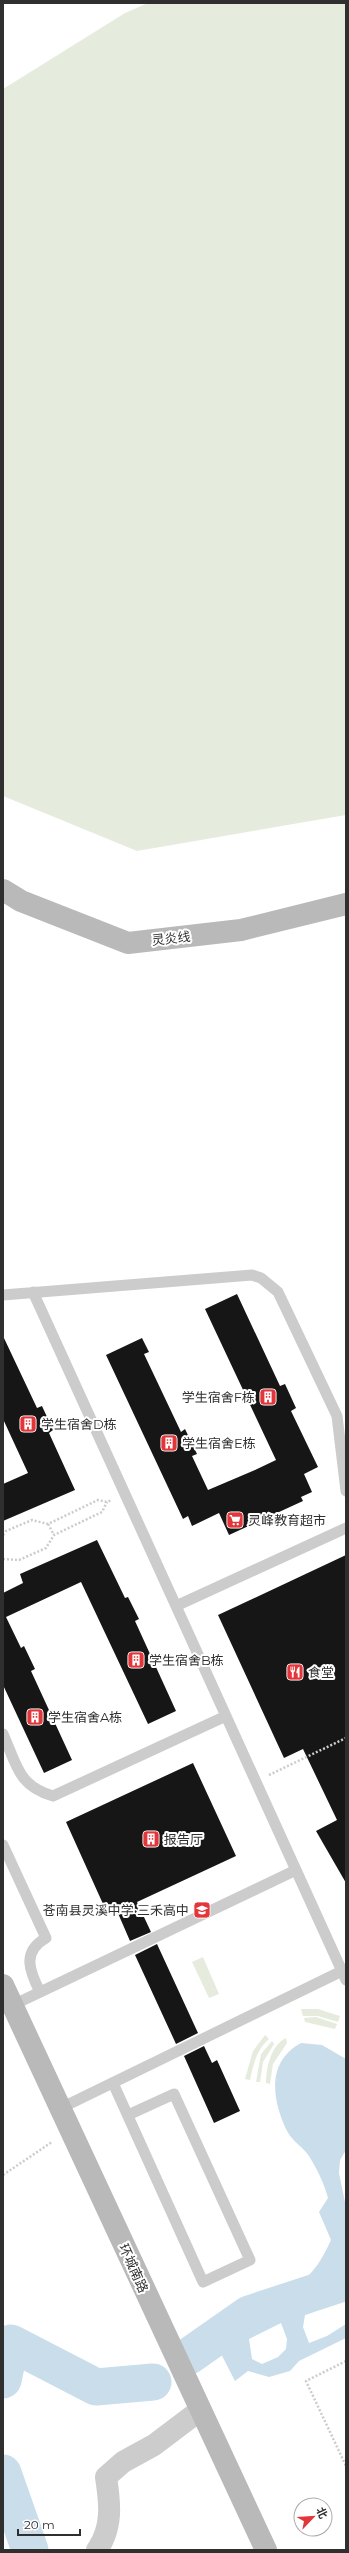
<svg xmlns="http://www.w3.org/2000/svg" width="349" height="2553" font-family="Montserrat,'Noto Sans SC',sans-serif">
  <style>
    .green { fill: #e5ecde }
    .water { fill: #caddeb; fill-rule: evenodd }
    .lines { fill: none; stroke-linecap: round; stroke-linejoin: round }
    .river { stroke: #caddeb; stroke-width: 37 }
    .building { fill: #161616 }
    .path { stroke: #ccc; stroke-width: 2.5; stroke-dasharray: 2 2; stroke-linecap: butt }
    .lane { stroke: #ccc; stroke-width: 11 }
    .street { stroke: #ccc; stroke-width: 22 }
    .secondary { stroke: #b9b9b9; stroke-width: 22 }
    .labels { text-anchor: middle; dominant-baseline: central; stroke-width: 4; stroke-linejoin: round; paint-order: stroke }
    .street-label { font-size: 13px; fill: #2f2f2f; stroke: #fff }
    .poi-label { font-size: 13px; fill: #2f2f2f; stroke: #fff; text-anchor: start }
  </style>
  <rect width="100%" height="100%" fill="#fff"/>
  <path class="green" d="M148,3H346V815L137,851L3,796V89L125,13Z
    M203,1957L219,1994L209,1998L192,1962Z
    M301,2009H318L340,2016L338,2022L318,2016H303Z
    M316,2017L337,2024L335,2029L305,2022L304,2018Z
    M265,2035L269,2039C257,2049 253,2065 250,2080L245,2079L253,2051Z
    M286,2038L287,2043L273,2064L270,2084L266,2083C266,2068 271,2045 286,2038Z
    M272,2041L274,2044L263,2062L260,2082H256L261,2054Z"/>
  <path class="water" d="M301,2043L322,2045L346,2059V2150L340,2160L339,2173L346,2207V2293L335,2304L305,2315L303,2327L309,2343L327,2336L346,2324V2338L299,2361L290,2371L269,2377L248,2371L235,2381L217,2346L238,2304C288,2291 308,2291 331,2240L319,2212L328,2198C324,2183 317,2169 309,2156C303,2147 292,2141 287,2131C272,2100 266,2062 301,2043ZM281,2323L287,2339L286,2349L278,2357L262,2364L252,2359L249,2339Z"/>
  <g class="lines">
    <path class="river" d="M189,2356L249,2314L346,2282
      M3,2380L11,2343L96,2387L153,2382
      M3,2473L30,2550"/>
  </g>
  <path class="building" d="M237,1294L280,1386L285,1384L296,1408L291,1411L318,1467L304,1474L312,1492L301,1497L303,1501L229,1535L219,1513L192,1526L188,1516L183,1519L106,1355L142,1338L149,1352L144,1354L181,1432L185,1429L197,1454L192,1456L208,1490L255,1470L276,1460L205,1309Z
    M3,1336L37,1408L42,1406L53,1430L49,1433L75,1490L3,1521V1484L28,1473L3,1419Z
    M97,1540L125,1598L128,1597L139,1619L135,1621L176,1711L148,1724L81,1582L6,1617L21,1648L24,1646L35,1669L31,1671L72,1760L44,1773L3,1685V1593L23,1583L20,1574Z
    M346,1555V1883L316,1831L337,1820L303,1749L284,1758L218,1615Z
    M193,1763L236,1856L137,1902L151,1932L130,1941L117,1911L108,1915L66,1822Z
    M157,1944L198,2033L176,2044L135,1955Z
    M204,2046L212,2063L217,2060L240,2111L214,2123L184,2056Z"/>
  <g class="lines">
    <path class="path" d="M48,1524L54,1535
      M3,1535L6,1531L32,1520L48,1524L98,1500L107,1502L112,1500
      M3,1559L19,1560L46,1548L54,1535L102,1512L107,1502
      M269,1775L346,1738
      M3,2175L52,2142
      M346,2361L306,2381L346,2466"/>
    <path class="lane" d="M33,1292L176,1606
      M3,1295L252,1275L261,1278L278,1292L337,1416L346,1491
      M346,1528L176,1606L346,1980
      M3,1734C17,1765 18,1786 53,1796L226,1716
      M3,1845L46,1938C21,1952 30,1972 40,1992
      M13,2005L296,1870
      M113,2083L203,2282L250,2260L174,2094L128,2115
      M61,2108L342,1971"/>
    <path class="street" d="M97,2550C113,2527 110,2503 106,2477L123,2462L154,2445L199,2411"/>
    <path class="secondary" d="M3,890L21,901L128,943L241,930L346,904
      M3,1985L266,2550"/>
  </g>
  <defs>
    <g id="building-square" transform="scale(0.9)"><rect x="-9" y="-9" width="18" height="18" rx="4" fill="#e2363b" stroke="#fff"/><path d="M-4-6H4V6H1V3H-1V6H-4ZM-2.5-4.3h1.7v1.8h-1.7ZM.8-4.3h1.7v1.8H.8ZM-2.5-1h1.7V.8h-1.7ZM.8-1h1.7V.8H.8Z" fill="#fff"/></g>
    <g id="supermarket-square" transform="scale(0.9)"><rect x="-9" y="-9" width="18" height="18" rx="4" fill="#e2363b" stroke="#fff"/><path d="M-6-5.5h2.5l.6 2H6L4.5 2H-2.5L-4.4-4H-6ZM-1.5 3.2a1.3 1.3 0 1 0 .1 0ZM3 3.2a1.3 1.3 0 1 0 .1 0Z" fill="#fff"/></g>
    <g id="restaurant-square" transform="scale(0.9)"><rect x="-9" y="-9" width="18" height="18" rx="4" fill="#e2363b" stroke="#fff"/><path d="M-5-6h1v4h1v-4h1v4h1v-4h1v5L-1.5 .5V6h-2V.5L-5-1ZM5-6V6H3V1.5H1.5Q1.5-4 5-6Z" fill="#fff"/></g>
    <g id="school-square" transform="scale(0.9)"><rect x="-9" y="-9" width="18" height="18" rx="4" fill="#e2363b" stroke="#fff"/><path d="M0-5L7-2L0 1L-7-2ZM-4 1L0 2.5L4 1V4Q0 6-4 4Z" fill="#fff"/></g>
  </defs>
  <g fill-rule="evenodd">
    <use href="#building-square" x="268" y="1397"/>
    <use href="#building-square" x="28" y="1424"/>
    <use href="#building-square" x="169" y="1443"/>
    <use href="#supermarket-square" x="235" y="1520"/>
    <use href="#building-square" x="136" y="1660"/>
    <use href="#restaurant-square" x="295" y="1672"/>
    <use href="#building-square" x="35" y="1717"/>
    <use href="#building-square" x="151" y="1839"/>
    <use href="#school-square" x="202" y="1910"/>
  </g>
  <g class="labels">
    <g class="street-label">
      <text transform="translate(171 938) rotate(-6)">灵炎线</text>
      <text transform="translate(134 2268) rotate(66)">环城南路</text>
    </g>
    <g class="poi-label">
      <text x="255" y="1397" text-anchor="end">学生宿舍F栋</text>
      <text x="41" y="1424">学生宿舍D栋</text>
      <text x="182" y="1443">学生宿舍E栋</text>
      <text x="248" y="1520">灵峰教育超市</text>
      <text x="149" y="1660">学生宿舍B栋</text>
      <text x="308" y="1672">食堂</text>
      <text x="48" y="1717">学生宿舍A栋</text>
      <text x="164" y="1839">报告厅</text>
      <text x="189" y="1910" text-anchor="end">苍南县灵溪中学·三禾高中</text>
    </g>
  </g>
  <rect width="349" height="2553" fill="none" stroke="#2f2f2f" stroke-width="8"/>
  <g transform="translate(313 2517) rotate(65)"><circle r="19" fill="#ffffff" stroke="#acacac"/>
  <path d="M0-3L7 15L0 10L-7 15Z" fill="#e2363b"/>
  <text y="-6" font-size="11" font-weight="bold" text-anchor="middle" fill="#2f2f2f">北</text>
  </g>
  <path d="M18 2529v6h62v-6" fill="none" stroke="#2f2f2f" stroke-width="2"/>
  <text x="24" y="2529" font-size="12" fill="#2f2f2f" stroke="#ffffff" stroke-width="3" paint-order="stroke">20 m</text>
</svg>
